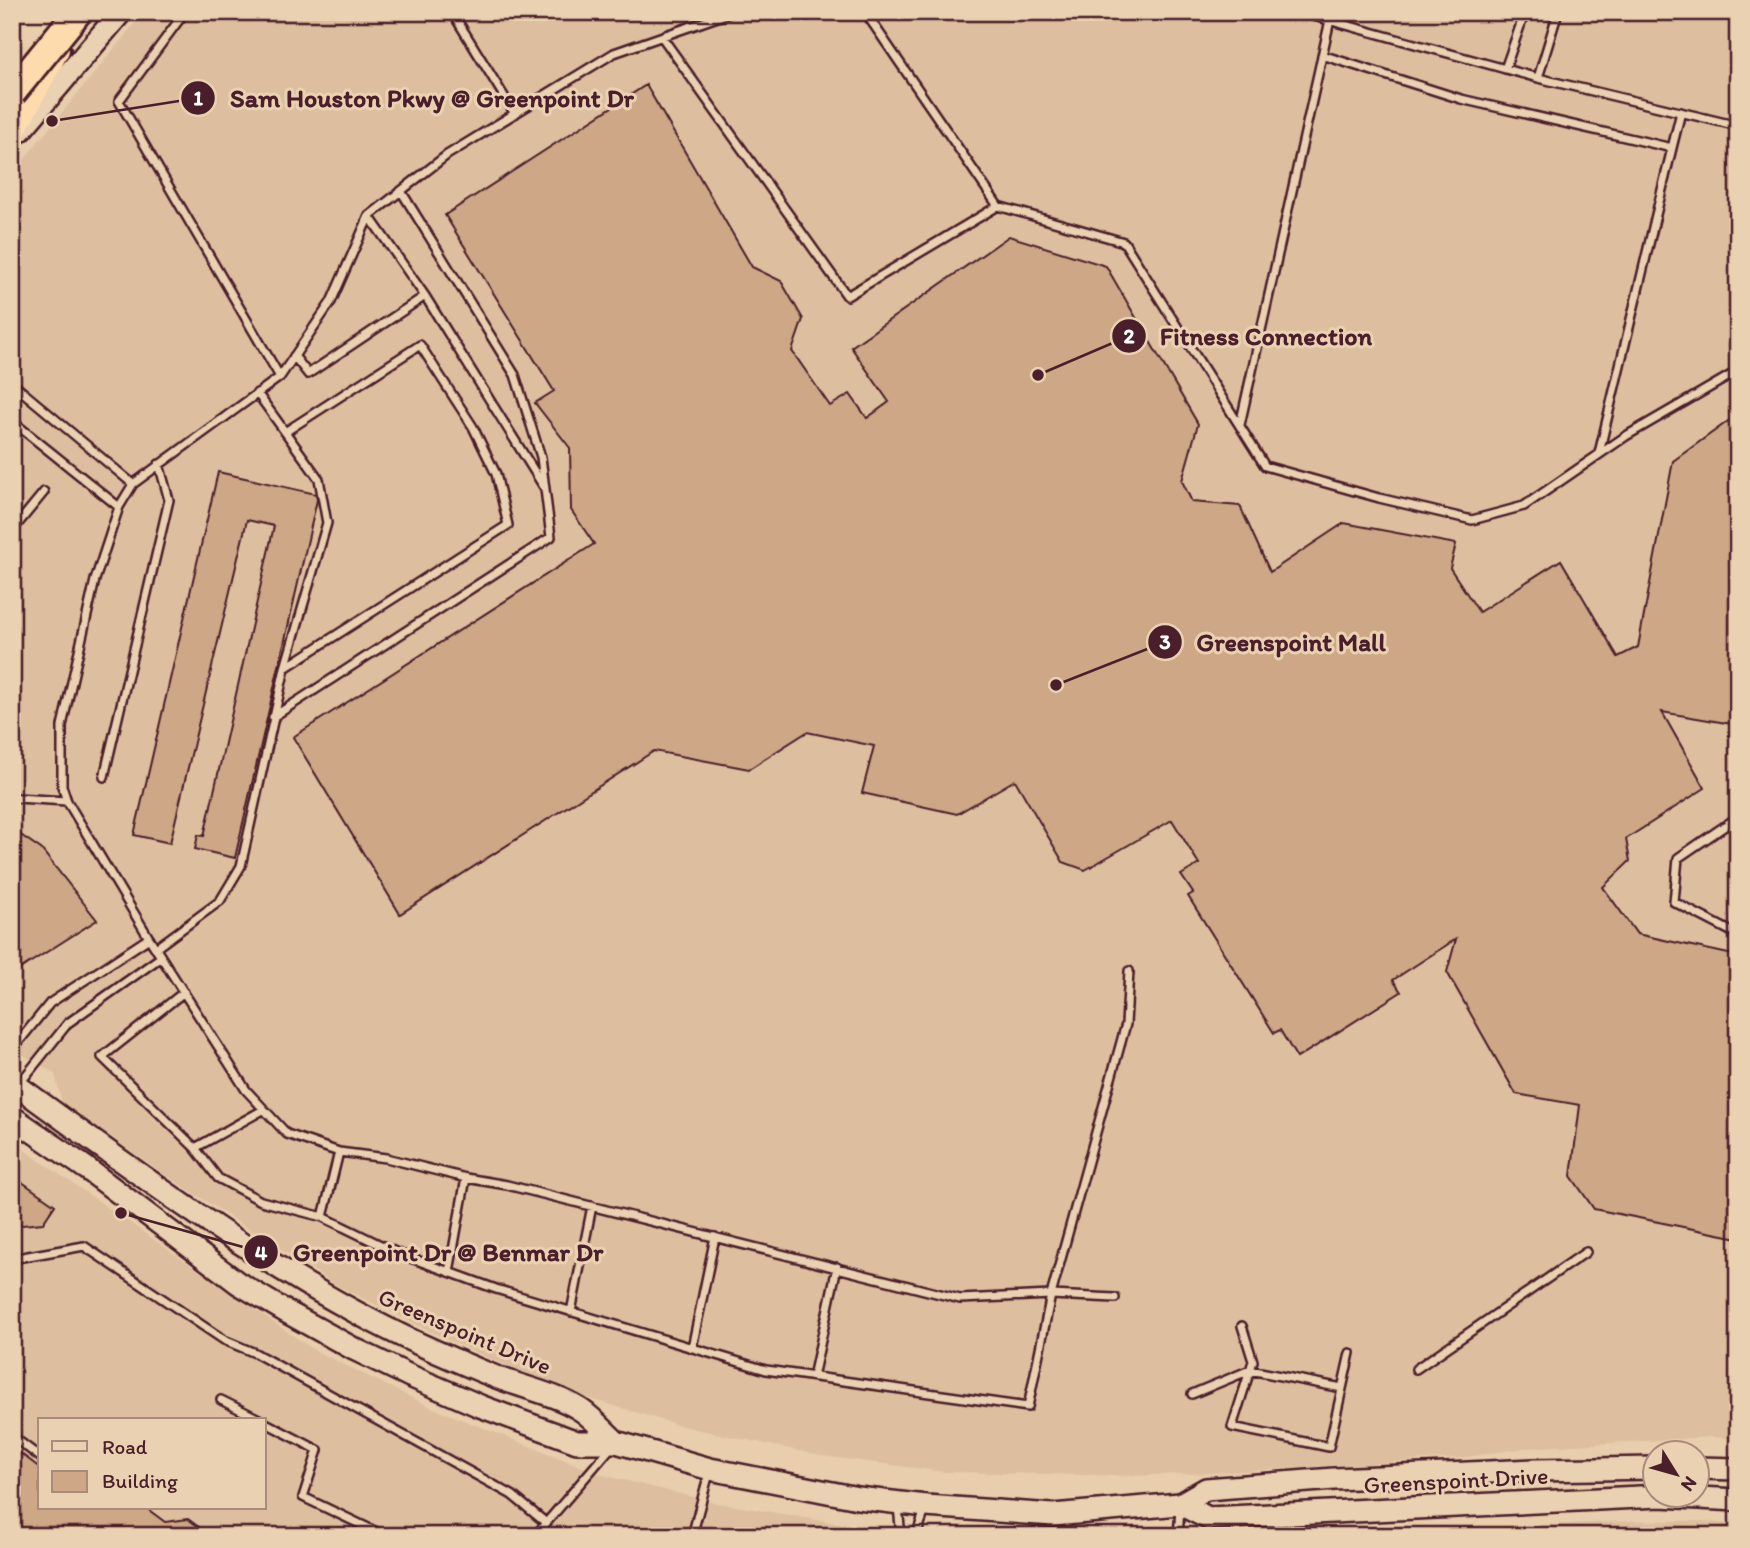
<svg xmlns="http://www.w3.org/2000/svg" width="1750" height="1548" font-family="Itim,sans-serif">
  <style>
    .built { fill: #ddbf9f; fill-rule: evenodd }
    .building { fill: #cda786; stroke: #4a1f2b; stroke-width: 2 }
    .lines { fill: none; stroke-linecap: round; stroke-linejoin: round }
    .lane-casing { stroke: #4a1f2b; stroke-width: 12 }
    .secondary-casing { stroke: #4a1f2b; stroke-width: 26 }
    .highway-casing { stroke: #4a1f2b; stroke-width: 32 }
    .lane { stroke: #e9d1b1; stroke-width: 7 }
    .secondary { stroke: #e9d1b1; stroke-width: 21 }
    .highway { stroke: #fedbac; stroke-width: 26 }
    .highway-bridge-casing { stroke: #4a1f2b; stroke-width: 32; stroke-linecap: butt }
    .highway-bridge { stroke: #fedbac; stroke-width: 26 }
    .labels { text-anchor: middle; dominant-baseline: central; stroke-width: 6; stroke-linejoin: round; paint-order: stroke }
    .street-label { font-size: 24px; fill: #4a1f2b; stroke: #e9d1b1 }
    .leader { fill: none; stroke: #4a1f2b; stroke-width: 2.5 }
    .callout-dot { fill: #4a1f2b; stroke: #e9d1b1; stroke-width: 2.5 }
    .mark-label { font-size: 21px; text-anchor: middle; font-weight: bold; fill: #fff }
    .callout-label { font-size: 26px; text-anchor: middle; font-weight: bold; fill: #4a1f2b; stroke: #e9d1b1; stroke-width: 6; stroke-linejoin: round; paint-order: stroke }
  </style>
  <rect width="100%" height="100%" fill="#e8ceac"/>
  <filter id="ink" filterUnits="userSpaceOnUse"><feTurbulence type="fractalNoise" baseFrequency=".0143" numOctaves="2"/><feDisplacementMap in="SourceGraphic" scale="14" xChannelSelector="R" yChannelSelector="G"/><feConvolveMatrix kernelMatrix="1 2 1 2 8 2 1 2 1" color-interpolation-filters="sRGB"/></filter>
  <g filter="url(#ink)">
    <path class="built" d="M144,12H1708L1738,23V1439L1712,1437L1524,1448L1461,1458L1212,1473L1131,1476L945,1472L822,1456L682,1426L557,1389L448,1340L336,1285L162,1173L62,1103L55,1074L12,1048V174Z
      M20,1147L314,1350L433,1408L603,1475L718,1503L871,1529L960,1536H12V1149ZM40,1420H264V1508H40Z
      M1626,1521H1705L1738,1525V1536H1356Z"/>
    <path class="building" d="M646,85L752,267L781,281L803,319L792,351L830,406L850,394L867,418L889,402L851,347L1009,236L1106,266L1198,424L1182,481L1192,502L1240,506L1270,572L1344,523L1456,544L1450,568L1479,612L1561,560L1618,657L1638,647L1673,461L1738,414V725L1662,712L1705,788L1626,839L1630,861L1603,887L1637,934L1738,956V1238L1594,1209L1571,1176L1580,1105L1516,1094L1447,972L1456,939L1393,980L1401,992L1297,1058L1280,1030L1274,1033L1188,896L1193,893L1181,875L1199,864L1172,820L1085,870L1063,862L1015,780L957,814L862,793L874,746L807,732L749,769L654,751L400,914L293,737L594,544L571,510L570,448L535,403L554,391L445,215Z
      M218,472L316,494L317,500L235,858L195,849L198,835L204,836L274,526L247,520L170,843L134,835Z
      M12,829L41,849L97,920L12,974Z
      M12,1175L55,1205L43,1223L12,1226Z
      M12,1447L40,1468V1508H146L165,1522L188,1519L211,1536H17L12,1532Z"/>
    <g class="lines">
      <g class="lane-casing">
        <path id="lane" d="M185,12L119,101L280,377
          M452,12L515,114
          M732,12L614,53L447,155L401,191L369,216L331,302L280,377L133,484L119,507L95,580L62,726V786L67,801L149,938L246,1090L287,1134L339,1152L386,1158L466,1178L507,1185L960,1299L1051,1295L1115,1298
          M865,12L998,206
          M1299,12L1538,78L1738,126
          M662,37L847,296L998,206L1124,242L1265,466L1379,498L1472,520L1524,506L1626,436L1738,371
          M1322,55L1461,99L1672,148L1599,453
          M1505,69L1525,12
          M1538,78L1558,12
          M1672,148L1681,112
          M369,216L425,296
          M294,356L308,374L425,296L544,487
          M12,383L133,484
          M12,421L119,507
          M1240,425L1330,20
          M12,531L44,492
          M285,668L508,525L496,474L473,427L420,345L285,432
          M273,717L551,537L541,457L515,375L401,191
          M104,777L169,500L159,464
          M12,795L16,798L67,801
          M1738,817L1678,858L1674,902L1738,935
          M156,948L220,901L241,866L285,668L327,523L319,479L257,393
          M184,992L102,1057L195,1148L218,1178L261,1201L323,1217L397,1253L496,1289L766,1370L1028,1407L1051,1295L1126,1024L1129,971
          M12,1050L50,1003L149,938
          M20,1083L68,1023L161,957
          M195,1148L263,1110
          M323,1217L339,1152
          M12,1255L17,1258L84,1246L224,1340L255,1353L512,1495L545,1522
          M449,1272L466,1178
          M571,1312L592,1206
          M1242,1326L1253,1361L1232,1427L1329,1447L1350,1353
          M692,1348L715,1237
          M1416,1369L1586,1252
          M813,1377L837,1267
          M1192,1394L1250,1370L1342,1388
          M221,1400L261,1420
          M264,1422L318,1450L303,1497L385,1536
          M12,1436L40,1457
          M898,1507L901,1536
          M692,1533L707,1536
          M535,1536L613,1445
          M692,1536L709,1473
          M916,1536L925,1510
          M1178,1536L1180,1509"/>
      </g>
      <g class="secondary-casing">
        <path id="secondary" d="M20,131L121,12
          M12,1082C125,1164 238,1249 361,1315C403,1338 447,1357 491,1375C520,1387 554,1393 581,1410C593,1418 605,1432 616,1442
          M12,1117L86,1168L238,1283L285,1311L354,1349L410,1376L480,1406L577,1442H616L710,1469L858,1498L926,1506L1053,1515L1180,1504L1206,1489L1334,1479L1535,1470L1656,1468
          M1698,1468L1738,1469
          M1180,1504L1208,1518L1660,1496L1738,1500"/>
      </g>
      <g class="highway-casing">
        <path id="highway" d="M12,131L56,49"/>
      </g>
      <use href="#lane" class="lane"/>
      <use href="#secondary" class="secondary"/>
      <use href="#highway" class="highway"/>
      <g class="highway-bridge-casing">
        <path id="highway-bridge" d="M12,93L78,12"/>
      </g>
      <use href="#highway-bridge" class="highway-bridge"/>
    </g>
  </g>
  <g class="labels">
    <g class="street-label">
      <text transform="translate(465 1331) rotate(23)">Greenspoint Drive</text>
      <text transform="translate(1456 1480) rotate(-3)">Greenspoint Drive</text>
    </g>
  </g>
  <path class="leader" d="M52 121L198 98M1038 375L1129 336M1056 685L1165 642M121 1213L261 1252"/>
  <g class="callout-dot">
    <circle cx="52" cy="121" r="7"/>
    <circle cx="1038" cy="375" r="7"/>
    <circle cx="1056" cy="685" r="7"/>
    <circle cx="121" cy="1213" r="7"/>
    <circle cx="198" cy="98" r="18"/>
    <circle cx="1129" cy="336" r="18"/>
    <circle cx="1165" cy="642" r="18"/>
    <circle cx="261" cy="1252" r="18"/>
  </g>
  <g class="mark-label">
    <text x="198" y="105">1</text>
    <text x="1129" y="343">2</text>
    <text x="1165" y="649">3</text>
    <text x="261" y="1260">4</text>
  </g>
  <g class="callout-label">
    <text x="432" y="107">Sam Houston Pkwy @ Greenpoint Dr</text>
    <text x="1266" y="345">Fitness Connection</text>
    <text x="1291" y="651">Greenspoint Mall</text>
    <text x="448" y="1261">Greenpoint Dr @ Benmar Dr</text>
  </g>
  <rect width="1750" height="1548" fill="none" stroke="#e9d1b1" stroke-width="42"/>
  <rect x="21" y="21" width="1708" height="1506" fill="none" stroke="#4a1f2b" stroke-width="2.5" filter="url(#ink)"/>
  <rect x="38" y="1418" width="228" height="91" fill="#e9d1b1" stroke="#a98a7b" stroke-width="2"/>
  <rect x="52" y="1441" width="35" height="10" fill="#e9d1b1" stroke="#a98a7b" stroke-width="2"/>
  <text x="102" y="1454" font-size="21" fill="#4a1f2b">Road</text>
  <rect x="52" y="1471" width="35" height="21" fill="#cda786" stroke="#a98a7b" stroke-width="2"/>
  <text x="102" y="1488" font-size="21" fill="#4a1f2b">Building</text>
  <g transform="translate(1676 1474) rotate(127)"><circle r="33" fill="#e9d1b1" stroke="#a98a7b" stroke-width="2"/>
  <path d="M0-5L12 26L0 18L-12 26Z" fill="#4a1f2b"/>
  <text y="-10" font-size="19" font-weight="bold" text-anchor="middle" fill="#4a1f2b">N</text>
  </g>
</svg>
